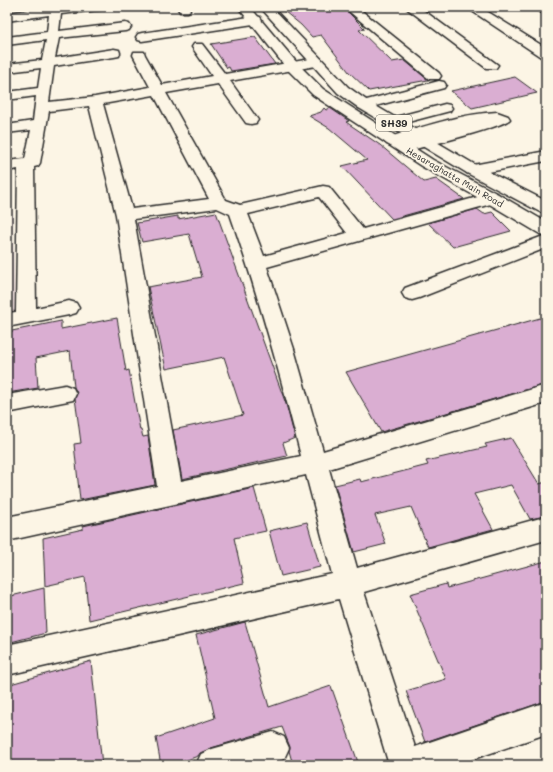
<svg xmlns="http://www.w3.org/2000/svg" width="553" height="772" font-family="Mali,sans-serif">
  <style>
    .built { fill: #f2e0df }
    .building { fill: #daaed2; stroke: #2b2b2b }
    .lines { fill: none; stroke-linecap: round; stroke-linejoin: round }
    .minor-casing { stroke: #2b2b2b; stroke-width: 3 }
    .major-casing { stroke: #2b2b2b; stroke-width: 3 }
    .minor { fill: #fcf5e5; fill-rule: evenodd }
    .major { fill: #fcf5e5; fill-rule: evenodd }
    .labels { text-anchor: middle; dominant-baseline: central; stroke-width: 3.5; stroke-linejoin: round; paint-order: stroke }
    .far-street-label { font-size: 9px; fill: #2b2b2b; stroke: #fcf5e5 }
    .shield { fill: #fcf5e5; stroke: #6a6863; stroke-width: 1 }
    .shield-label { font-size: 10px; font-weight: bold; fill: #2b2b2b }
  </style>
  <rect width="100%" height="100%" fill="#fcf5e5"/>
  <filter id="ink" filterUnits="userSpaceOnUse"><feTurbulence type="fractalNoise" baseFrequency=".025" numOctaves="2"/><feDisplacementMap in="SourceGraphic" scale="8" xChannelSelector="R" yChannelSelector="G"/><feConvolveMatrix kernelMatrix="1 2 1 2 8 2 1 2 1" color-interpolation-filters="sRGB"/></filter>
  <g filter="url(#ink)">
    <path class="built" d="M11,171L15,311L7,312V172Z"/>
    <path class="building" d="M279,7H343L365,29L359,30L392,62L404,60L428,80L369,91L349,72L321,35L312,37L301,25Z
      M255,37L275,64L231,71L229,67L227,68L211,44Z
      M515,77L537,93L472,108L451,91Z
      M324,108L326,110L330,108L349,121L346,122L380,145L424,182L436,179L464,199L392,219L342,166L367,160L329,128L309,116L321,112Z
      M477,209L484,214L492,212L511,231L453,247L428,223Z
      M216,212L286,404L295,438L283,443L287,456L182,479L173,430L243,415L224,357L166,369L148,287L202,277L189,234L142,242L137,223L178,216V219Z
      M117,318L126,371L129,370L140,430H141L143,437L148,436L155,485L80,500L74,444L81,443L75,398L77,393L74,387L70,351L36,358L38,388L7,393V332L61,321V329Z
      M540,318L546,325V384L381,432L346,372Z
      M511,438L539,484L546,482V516L530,519L511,485L474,494L493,529L428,547L411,507L375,515L386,544L354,552L335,485L360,479L361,482L428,465L426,461L487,447L485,444Z
      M254,488L266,531L234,538L244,583L89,620L85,577L45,586L43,538L83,529V526Z
      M307,522L320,567L281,576L269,531Z
      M546,561V701L425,742L406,691L446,679L410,594L446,584L447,588Z
      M44,588L46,633L7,643V597Z
      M245,622L269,707L331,686L359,765H293L289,751L290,747L282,727L211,748L200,753L198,756L173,765H161L156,738L215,718L196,635Z
      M91,661L102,765H7V685Z"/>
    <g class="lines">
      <g class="minor-casing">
        <path id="minor" d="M50,7H105L103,9L99,10L61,14L59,31L125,23L129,24L131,27L129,30L125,31L59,38L55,58L114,49L119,50L120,53L119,56L114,57L54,66L49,102L95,97L150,87L133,55L134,52H144L145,55L162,85L212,76L192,47L194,44H202L225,74L316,58L321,59L323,62L321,65L316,66L230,81L258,120L256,123L251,124L246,123L218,84L166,93L226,200L240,205L323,186L329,187L363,229L492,193L498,194L500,198L498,202L267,267L294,349L323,451L546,385V403L329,469L357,568L544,517L546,518V540L364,592L415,747L546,702V734L456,765H389L339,599L7,675V645L332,574L306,475L7,541V517L157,486L116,215L89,106L49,111L40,163L38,166L34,167L36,308L69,301L76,303L79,308L76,313L69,315L7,327V313L16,312L18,169L7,171V161L25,159L31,130L7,133V125L33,121L36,96L7,100V92L38,88L41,68L7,72V64L42,60L46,40L7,45V37L47,32L49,15L7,21V13ZM154,95L209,199L132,209L103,104ZM319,197L347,233L264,256L248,214ZM217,208L230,214C258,294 280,374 301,456L181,481L134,219Z
          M177,7H189L190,10L188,12H180Z
          M344,7H357L439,73L441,76L439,79H429Z
          M405,7H419L498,65L496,68H486Z
          M466,7H480L546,48V58L541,57Z
          M535,7H546V15L542,13Z
          M256,16L260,17L262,20L260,23L142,41L138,40L136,37L138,34L142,33Z
          M439,81L444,82L446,85L444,88L364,109L359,108L357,105L359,102Z
          M445,104L450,105L452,108L450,111L393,126L388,125L386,122L388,119Z
          M497,112L508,116L510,119C504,127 419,148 403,152L398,150L395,147L397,144L392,146L387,144L384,141L387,138C422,127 459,114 497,112Z
          M546,151V161L473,175L467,173L465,170L467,167L473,165Z
          M546,235V248L419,298L412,300L405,298L402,293L405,288Z
          M65,385L73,388L76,394L73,400L7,413V395Z
          M273,732L284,737L289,748L284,759L269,765H196L201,754L212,749Z"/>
      </g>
      <g class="major-casing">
        <path id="major" d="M238,7H250L298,64L323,89L433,160L498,194L546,222V235L540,234L486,202L421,166L313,95L288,70Z
          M260,7H272L348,87L369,102L479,167L546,201V213L540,212L467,173L359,108L338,93Z"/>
      </g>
      <use href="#minor" class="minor"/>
      <use href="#major" class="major"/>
    </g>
  </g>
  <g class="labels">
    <g class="far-street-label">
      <text transform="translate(455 177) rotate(30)">Hesaraghatta Main Road</text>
    </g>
    <rect class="shield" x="376" y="115" width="36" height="16" rx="3"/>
    <g class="shield-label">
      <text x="394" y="123">SH39</text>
    </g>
  </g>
  <rect width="553" height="772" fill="none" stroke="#fcf5e5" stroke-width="24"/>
  <rect x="12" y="12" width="529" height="748" fill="none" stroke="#2b2b2b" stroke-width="1.5" filter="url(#ink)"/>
</svg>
